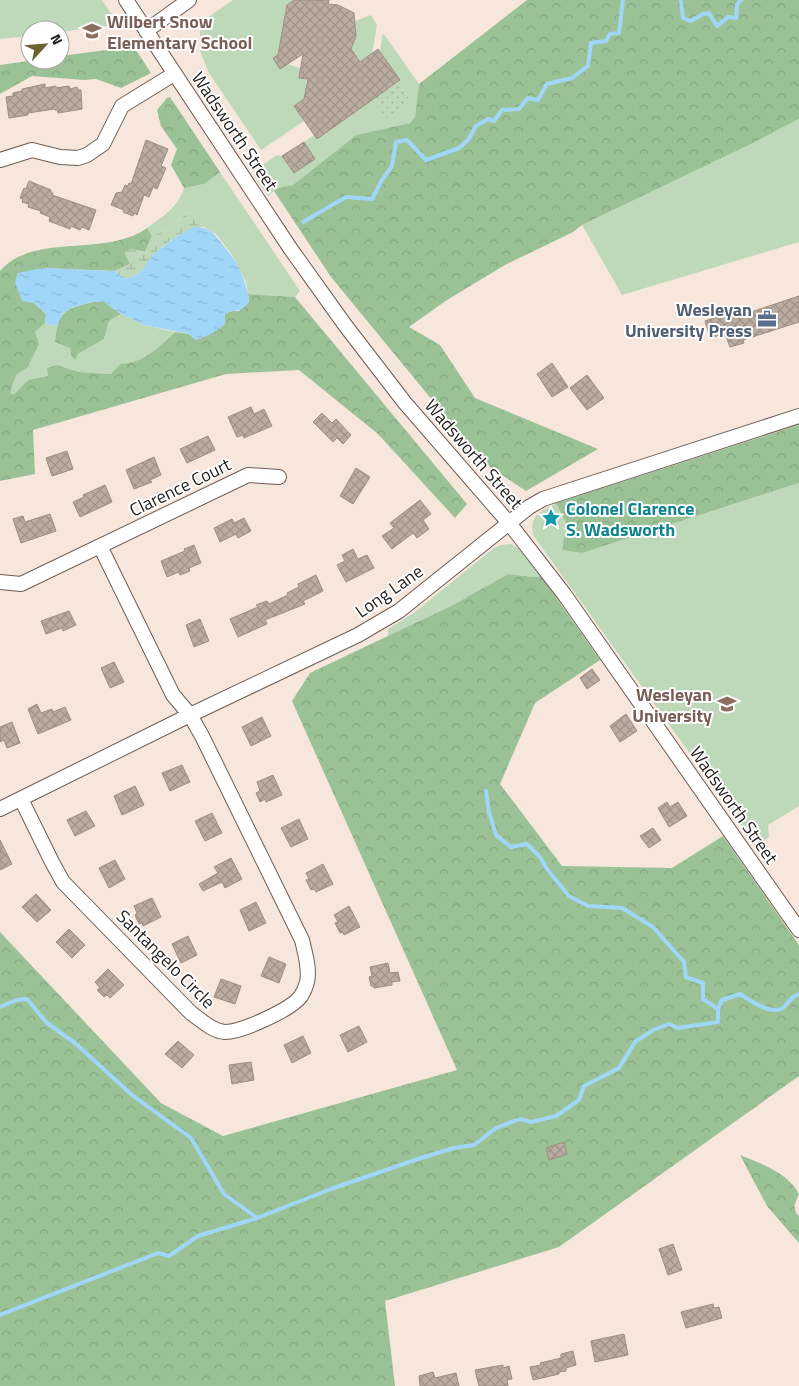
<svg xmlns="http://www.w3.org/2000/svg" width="799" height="1386" font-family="'Titillium Web',sans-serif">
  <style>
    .grass { fill: #bdd9ba }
    .forest { fill: url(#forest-crowns) }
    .wetland { fill: url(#wetland-marsh) }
    .park { fill: url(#park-dots) }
    .water { fill: url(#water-ripples) }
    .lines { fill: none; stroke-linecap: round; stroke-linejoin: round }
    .stream { stroke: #a0d7f9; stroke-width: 4 }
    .building { fill: url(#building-cross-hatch); stroke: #9c8e82 }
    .minor-casing { stroke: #6c5d54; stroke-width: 16 }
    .minor { stroke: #fff; stroke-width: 14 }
    .labels { text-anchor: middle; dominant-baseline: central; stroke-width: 4; stroke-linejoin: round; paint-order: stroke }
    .education-label { font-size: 18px; font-weight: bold; fill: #785e54; stroke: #fff; text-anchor: start }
    .street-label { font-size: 18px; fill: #221c18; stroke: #fff }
    .service-label { font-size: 18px; font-weight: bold; fill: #4e5e75; stroke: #fff; text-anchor: end }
    .culture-label { font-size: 18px; font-weight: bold; fill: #0d838f; stroke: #fff; text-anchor: start }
  </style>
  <defs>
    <pattern id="forest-crowns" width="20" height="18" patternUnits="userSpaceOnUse" patternTransform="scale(1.25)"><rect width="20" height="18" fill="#9bc296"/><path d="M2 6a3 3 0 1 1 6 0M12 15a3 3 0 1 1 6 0" fill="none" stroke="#85a681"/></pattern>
    <pattern id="wetland-marsh" width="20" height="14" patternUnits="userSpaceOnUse" patternTransform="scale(1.25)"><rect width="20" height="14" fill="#bdd9ba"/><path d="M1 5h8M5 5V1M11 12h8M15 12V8" fill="none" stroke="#a2ba9f"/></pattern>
    <pattern id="park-dots" width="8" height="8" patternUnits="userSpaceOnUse" patternTransform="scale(1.25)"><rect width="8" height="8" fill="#bdd9ba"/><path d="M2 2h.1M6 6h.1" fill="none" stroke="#a2ba9f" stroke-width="1.8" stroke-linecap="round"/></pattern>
    <pattern id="water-ripples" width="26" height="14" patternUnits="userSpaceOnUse" patternTransform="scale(1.25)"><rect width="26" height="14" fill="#a0d7f9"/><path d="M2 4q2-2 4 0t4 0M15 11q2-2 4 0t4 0" fill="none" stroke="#8ab8d5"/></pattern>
    <pattern id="building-cross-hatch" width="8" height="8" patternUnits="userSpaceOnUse" patternTransform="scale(1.25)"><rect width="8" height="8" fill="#baaca0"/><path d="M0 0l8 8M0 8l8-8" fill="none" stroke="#a09389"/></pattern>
  </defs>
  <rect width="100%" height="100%" fill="#f7e6db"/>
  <path class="grass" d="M0,0H102L116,21L107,26L60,32V30H30V36L0,39Z
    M233,0H294L287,5L278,55L288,64L300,68L299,78L307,79L306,88L316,91L294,106L304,121L261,150L209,73L200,51V32L207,18Z
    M371,15L377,25L372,54L360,62L351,49L355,38L353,37L356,30L355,21Z
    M383,33L419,84L415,117L410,123L356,135L293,185L278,188L268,196L254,176L255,170L277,155L282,156L294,173L314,159L304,142L314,135L317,138L372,99L411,101L398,82L400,80L380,51Z
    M799,119V242L622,295L582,225L751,144Z
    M220,172L300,291L295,297L248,294L246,282L231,253L216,234L204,227L196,218L188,212L170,228L152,236L147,228C164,215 177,209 184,188L204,184Z
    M121,314L144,325L175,332C158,348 145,362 120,364L111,374L79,372L57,365L48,376L28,380L14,394L10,393L16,375L27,368L35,332L45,323L57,326L55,341L70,348L71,355L78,354L104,339L109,321Z
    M799,483V806L768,825L769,837L757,847L533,535C529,515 540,512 556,503L566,523L562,550L582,553Z
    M511,544L519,549L541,576L534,577L508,574L453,605L388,636V629L415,612L494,548L501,545Z"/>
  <path class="forest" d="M527,0H799V119L751,144L582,225L573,232L505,265L447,300L409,327L440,345L475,398L598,449L526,491L484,463L331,277L274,191L278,188L293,185L356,135L410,123L415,117L419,84Z
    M115,49L136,50L151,73L121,88L96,79L84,80L32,76L0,94V65L35,60H60V56Z
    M170,97L220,172L204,184L184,188L171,165L177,149L161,126L157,110L167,98Z
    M147,228L152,236L145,252L131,249L125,253L130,264L115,271L42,268L34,303L46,314L45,323L35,332L39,344L27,368L16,375L10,393L14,394L28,380L48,376L47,368L57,365L79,372L111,374L120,364C145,362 158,348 175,332L189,334L196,340L218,330L224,314L231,311H239L249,302L248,294L295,297L467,504L455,518L378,434L299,370L226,374L33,430L35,474L0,481V271C33,232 106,258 147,228Z
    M93,302H104L121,314L109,321L104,339L78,354L75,360L71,355L70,348L55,342C58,311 64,309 93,302Z
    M799,425V483L582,553L562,550L566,523L556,503Z
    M508,574L534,577L541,576L600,660L535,703L500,784L562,866L672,868L723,836L799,945V1076L559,1247L385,1301L395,1386H0V932L161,1103L223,1136L457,1070L292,701L310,673L453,605Z
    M740,1155C761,1164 788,1172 799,1194C796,1201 791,1209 799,1216V1243L767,1206Z"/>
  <path class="wetland" d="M188,212L196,218L204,227C188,227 164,243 154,255C142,269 144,275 125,279L115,271L130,264L125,253L131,249L145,252L152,236L170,228Z"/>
  <path class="park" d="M398,82L411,101L386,118L372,99Z"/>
  <path class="water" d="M194,227C210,227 214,233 223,245C238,262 246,279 249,302C240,314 236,308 225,314V324C217,332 207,336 196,340L189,334L144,325L121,314L104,302H93L73,307L62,314L57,326L45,323L46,314L34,303L22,301L15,282L18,273L42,268L115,271L125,279C146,274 141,268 154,254C165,244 181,233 194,227Z"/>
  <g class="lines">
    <path class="stream" d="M681,0L683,18L691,21L703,14L709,13L717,26L728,17L736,18L737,5L741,0
      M303,222L346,197L372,199L382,180L392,166L396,142L407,140L426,160L459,148L468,140L476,126L488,119L494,121L502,110L519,109L528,98L538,100L547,84L572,78L588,66L591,43L606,41L610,34L619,33L623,0
      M486,791L489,812L496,835L511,847L527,844L540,857L547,869L569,896L588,906L622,908L653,927L684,962L686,977L703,983V999L718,1009
      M0,1007L17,1000L27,999L47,1023L75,1043L132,1095L191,1138L224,1194L257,1218
      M0,1315L158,1253L169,1256L198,1236L257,1218L331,1189L421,1158L454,1148L474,1145L496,1128L520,1119L531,1122L556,1116L579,1100L584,1086L619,1068L635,1042L653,1030L669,1024L678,1028L718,1022V1009L722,1000L740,994C750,1000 772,1017 784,1007C790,1001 789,998 799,994"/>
  </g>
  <path class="building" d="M294,0H329L328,4L338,5L354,13L356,36L351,49L360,62L378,49L400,80L317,139L294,106L304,99L308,79L299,78L303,54L280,69L273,58L278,55L287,5Z
    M45,84V88L56,86V88L69,86L70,89L77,87L78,90H81L82,109L58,113L57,110H55L54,109L28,113V115L9,118L6,97L13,96V93L22,91V89Z
    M146,140L168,149L161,166L166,168L157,189L153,187L149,197L144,195L137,215L134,213L133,216L123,212L124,210L111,205L116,193L122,192L125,185L128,186L129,183L131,184Z
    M304,142L315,159L294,173L282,156Z
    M29,181L51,190V193H53L52,195L96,210L89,230L82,227L80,230L71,226L70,229L49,221L50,217L40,213L41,211L28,207L29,204L22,202L23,199L20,198L24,188L26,189Z
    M799,296V322L743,340L744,343L730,347L726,336L724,337L723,334L710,338L705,321L734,311L736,317Z
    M552,363L568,387L552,397L537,374Z
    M587,375L604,398L587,410L570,388Z
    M251,407L254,414L264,409L272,426L244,438L243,435L237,437L228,417Z
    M322,413L332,423L336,419L351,435L343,444L337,438L333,442L313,422Z
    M208,436L215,450L187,463L180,449Z
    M67,451L73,469L52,476L46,458Z
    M154,457L161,475L150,480L152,482L134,489L126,470Z
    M356,468L370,477L353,504L340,496Z
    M105,485L112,502L80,517L73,502L84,497L83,495Z
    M420,500L431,514L423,520L429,529L417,538L413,533L392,549L382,536L394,528L390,523Z
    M50,514L56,531L21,543L13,519L23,516L25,522Z
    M244,518L251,531L238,538L236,534L220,542L214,528L232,519L234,523Z
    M194,545L201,563L189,568L190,571L180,575L179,572L167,577L161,561L185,551L184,549Z
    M353,549L358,559L367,555L374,568L346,582L337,565L345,561L342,555Z
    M316,575L323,591L303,601L305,604L265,620L267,624L238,637L230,619L258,607L256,605L267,601L269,604L288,595L287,593L299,587L298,584Z
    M69,611L76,625L63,631L62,628L46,634L41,621Z
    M200,619L209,641L194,647L186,625Z
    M114,662L124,682L110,688L101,668Z
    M592,669L600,680L587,689L580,678Z
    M37,704L41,713L52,709L53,712L65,707L71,720L38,734L28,709Z
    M626,714L637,731L620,742L610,726Z
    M262,717L271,736L251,746L242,727Z
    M12,722L20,743L7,748L4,740L0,742V727Z
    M182,765L190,782L170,791L162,773Z
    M273,775L282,795L266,802L265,799L260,802L256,793L260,791L257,782Z
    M135,786L144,805L122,815L114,796Z
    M667,802L670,807L678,802L687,816L669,827L658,808Z
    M86,811L95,826L75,836L67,820Z
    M212,813L222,833L205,841L195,821Z
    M299,819L308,839L291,847L281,828Z
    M653,828L661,840L649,848L640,836Z
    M0,840L12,864L0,870Z
    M231,858L242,879L225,888L222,882L203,891L199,884L218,873L214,867Z
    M115,860L125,879L109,888L99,868Z
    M323,864L333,884L316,892L314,889L311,890L306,880L309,879L306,873Z
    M36,894L51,910L37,922L22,907Z
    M152,898L161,917L143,926L142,923L139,924L135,915L137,913L134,906Z
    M256,902L266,923L249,931L240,910Z
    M349,906L360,927L344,935L343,932L340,933L335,923L338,922L334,915Z
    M69,929L85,945L72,958L56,942Z
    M188,936L197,955L181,963L172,944Z
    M269,957L286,964L279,983L261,976Z
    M388,963L390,973L398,972L400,981L392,982V985L374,988L373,986H371L369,977L372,976L370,967Z
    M108,969L124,985L110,998L107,995L104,997L97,990L100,988L95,982Z
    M221,979L241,986L235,1004L214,997Z
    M359,1026L367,1042L348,1052L340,1035Z
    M303,1036L311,1053L292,1063L284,1045Z
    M178,1041L194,1055L182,1068L165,1054Z
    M251,1062L254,1080L232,1084L229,1065Z
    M564,1142L567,1154L549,1160L546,1148Z
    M673,1244L682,1270L668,1275L659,1249Z
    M713,1304L714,1308L719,1307L722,1318L686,1328L681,1312Z
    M624,1334L628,1355L595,1362L591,1341Z
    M573,1351L576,1365L566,1368V1371L559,1372V1374L533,1380L530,1367L541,1365L540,1363L561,1358V1354Z
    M503,1365V1368L509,1366L512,1379L507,1380L508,1386H479L475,1370Z
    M433,1372L435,1378L456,1373L459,1386H420L419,1376Z"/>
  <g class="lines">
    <g class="minor-casing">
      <path id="minor" d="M126,0L290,248L345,325L405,403L509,523L564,594L799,930
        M146,31L189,0
        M0,160L32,150L60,157L78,158L87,155L103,144L122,106L174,74
        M0,582L21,584L248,475L279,477
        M21,799L52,862L63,882L191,1013C201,1020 212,1031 225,1032C241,1032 291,1010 301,996C303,993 306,986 307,982C310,969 305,953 302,940L202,736L190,715L173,695L100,546
        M0,809L190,715L358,635L399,611L529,507L543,499L799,416"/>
    </g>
    <use href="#minor" class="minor"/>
  </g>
  <defs>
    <g id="school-bare" transform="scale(1.5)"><path d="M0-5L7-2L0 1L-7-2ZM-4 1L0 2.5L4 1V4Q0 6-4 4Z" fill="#8d6e63" stroke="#fff" stroke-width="2.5" paint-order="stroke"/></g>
    <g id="office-bare" transform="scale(1.5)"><path d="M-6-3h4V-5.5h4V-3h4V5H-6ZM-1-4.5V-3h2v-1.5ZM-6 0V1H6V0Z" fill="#5c6f8a" stroke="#fff" stroke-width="2.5" paint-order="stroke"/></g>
    <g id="sight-bare" transform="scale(1.5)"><path d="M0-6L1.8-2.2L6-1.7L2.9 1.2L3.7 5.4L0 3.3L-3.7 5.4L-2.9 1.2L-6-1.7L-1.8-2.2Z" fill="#0f9aa8" stroke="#fff" stroke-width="2.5" paint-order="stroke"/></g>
    <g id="university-bare" transform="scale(1.5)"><path d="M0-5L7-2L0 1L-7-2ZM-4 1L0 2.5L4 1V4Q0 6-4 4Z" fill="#8d6e63" stroke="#fff" stroke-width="2.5" paint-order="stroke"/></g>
  </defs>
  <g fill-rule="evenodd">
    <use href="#school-bare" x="92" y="31"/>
    <use href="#office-bare" x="767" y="319"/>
    <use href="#sight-bare" x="551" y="518"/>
    <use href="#university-bare" x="727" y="704"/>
  </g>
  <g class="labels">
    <g class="education-label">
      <text x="107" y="21">Wilbert Snow<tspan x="107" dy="21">Elementary School</tspan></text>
      <text x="712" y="694" text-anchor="end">Wesleyan<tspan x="712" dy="21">University</tspan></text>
    </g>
    <g class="street-label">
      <text transform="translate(235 131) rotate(56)">Wadsworth Street</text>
      <text transform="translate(474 454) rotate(49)">Wadsworth Street</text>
      <text transform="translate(180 487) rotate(-26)">Clarence Court</text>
      <text transform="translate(389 591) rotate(-35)">Long Lane</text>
      <text transform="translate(734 805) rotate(55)">Wadsworth Street</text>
      <text transform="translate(166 959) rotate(45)">Santangelo Circle</text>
    </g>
    <g class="service-label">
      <text x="752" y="309">Wesleyan<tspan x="752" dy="21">University Press</tspan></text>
    </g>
    <g class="culture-label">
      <text x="566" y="508">Colonel Clarence<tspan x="566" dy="21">S. Wadsworth</tspan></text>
    </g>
  </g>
  <g transform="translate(45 45) rotate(64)"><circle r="24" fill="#ffffff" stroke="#a7a4a3"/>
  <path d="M0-4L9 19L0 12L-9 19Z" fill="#6a632f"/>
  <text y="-8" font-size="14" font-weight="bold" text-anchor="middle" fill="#221c18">N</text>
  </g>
</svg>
